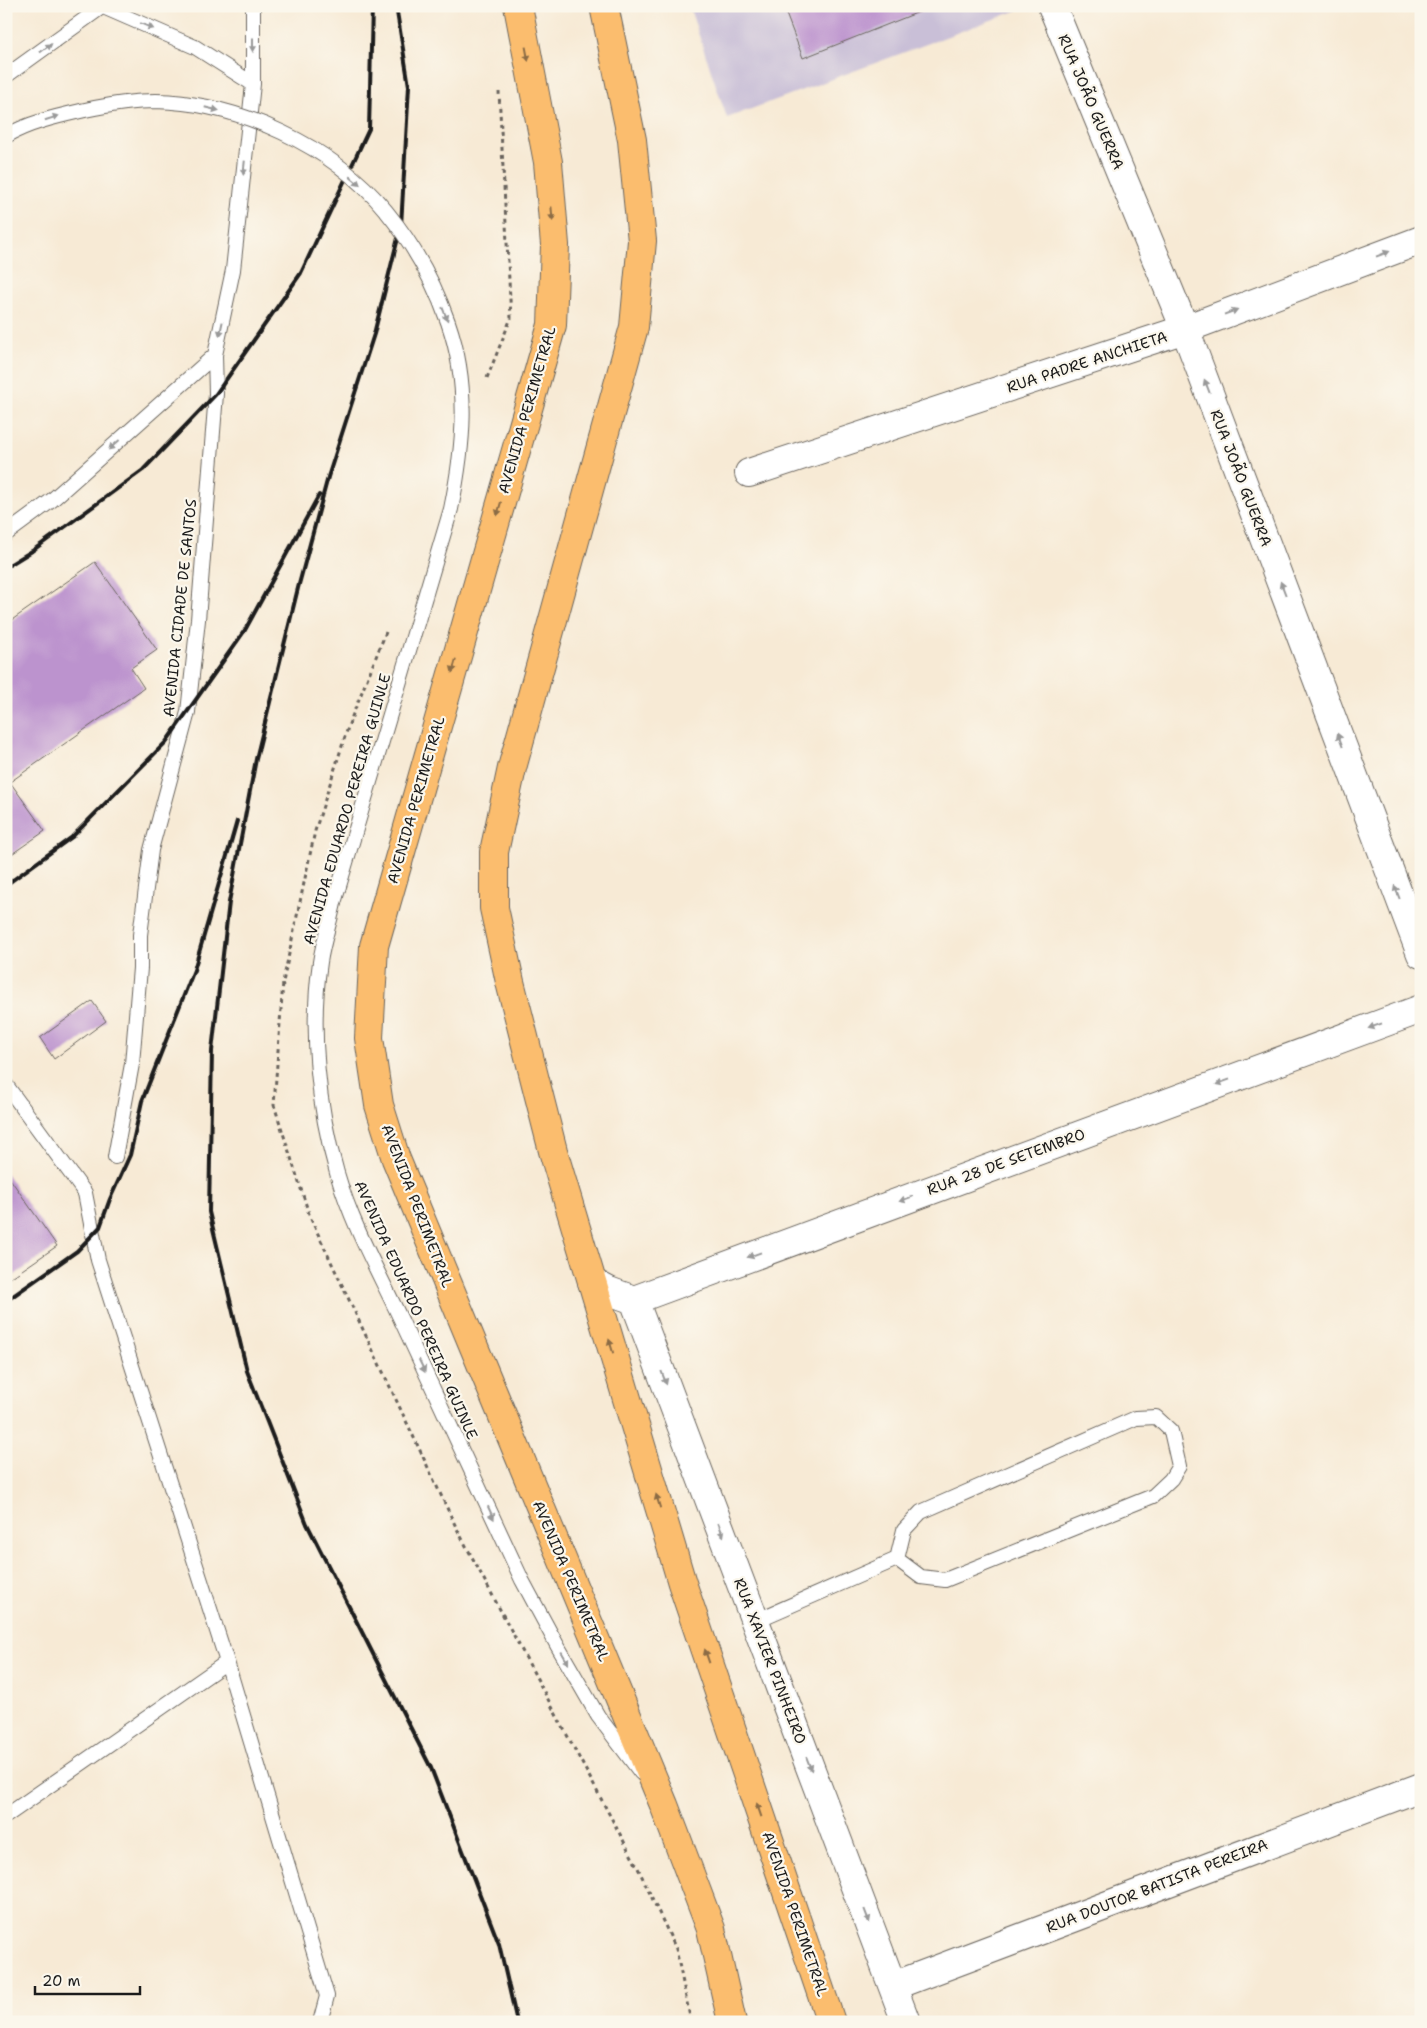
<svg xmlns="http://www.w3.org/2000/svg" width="1427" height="2028" font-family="'Shantell Sans',sans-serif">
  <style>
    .industrial { fill: #c9bfd7 }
    .building { fill: #bc93ce }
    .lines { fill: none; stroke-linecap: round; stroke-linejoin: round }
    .service-casing { stroke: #69645d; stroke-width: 16 }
    .minor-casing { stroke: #69645d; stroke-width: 30 }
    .primary-casing { stroke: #69645d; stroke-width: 30 }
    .path { stroke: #69645d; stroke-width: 3; stroke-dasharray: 4 4; stroke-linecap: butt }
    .service { stroke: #fff; stroke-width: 14 }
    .minor { stroke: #fff; stroke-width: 28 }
    .primary { stroke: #fbbd6e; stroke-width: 28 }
    .rail { stroke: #1c1c1c; stroke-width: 4 }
    .service-bridge-casing { stroke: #69645d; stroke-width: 16; stroke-linecap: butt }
    .service-bridge { stroke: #fff; stroke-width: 14 }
    .oneway { fill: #999 }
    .oneway2 { fill: #8c6c45 }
    .labels { text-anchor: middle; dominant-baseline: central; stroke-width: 4.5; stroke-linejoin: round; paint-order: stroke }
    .street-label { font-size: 15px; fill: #1c1c1c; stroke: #fbf7ec }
  </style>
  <rect width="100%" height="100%" fill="#fbf7ec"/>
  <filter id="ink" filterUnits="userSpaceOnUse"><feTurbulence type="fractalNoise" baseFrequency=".02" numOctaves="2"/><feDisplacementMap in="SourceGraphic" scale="10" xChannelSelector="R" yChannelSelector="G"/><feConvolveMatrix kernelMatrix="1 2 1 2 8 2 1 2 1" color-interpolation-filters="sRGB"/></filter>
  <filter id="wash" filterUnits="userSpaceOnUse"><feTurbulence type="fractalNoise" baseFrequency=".0096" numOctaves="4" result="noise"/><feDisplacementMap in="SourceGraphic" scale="20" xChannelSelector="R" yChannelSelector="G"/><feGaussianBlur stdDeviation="1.12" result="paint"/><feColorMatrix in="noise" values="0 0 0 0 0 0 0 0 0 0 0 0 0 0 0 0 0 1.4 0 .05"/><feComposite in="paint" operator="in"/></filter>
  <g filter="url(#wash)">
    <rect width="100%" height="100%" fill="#f7ead5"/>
    <path class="industrial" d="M689,6H1029L727,118Z"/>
    <g id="blocks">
      <path class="building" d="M783,6H934L803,58Z
        M95,562L157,650L131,668L144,688L10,782L45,831L6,858V624Z
        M92,1001L106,1021L54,1059L40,1038Z
        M6,1173L57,1246L6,1281Z"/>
    </g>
  </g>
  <g filter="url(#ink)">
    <use href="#blocks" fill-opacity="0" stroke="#69645d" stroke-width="1"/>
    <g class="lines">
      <g class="service-casing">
        <path id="service" d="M253,6V84
          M6,76L103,6
          M6,534L52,500L215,355L233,270L253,84L195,47L101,6
          M6,1085L85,1193L98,1260L227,1662L327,1996L320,2022
          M115,1157L132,1064L140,968V935L151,850L188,712L198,620L216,394L215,355
          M402,1322L522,1580L557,1645L598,1716L641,1773
          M1156,1417L1171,1431L1179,1466L1171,1479L1153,1496L945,1580L921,1577L897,1559L904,1530L921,1512L1136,1418Z
          M755,1621L897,1559
          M6,1816L227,1662"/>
      </g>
      <g class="minor-casing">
        <path id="minor" d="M1052,6L1185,329L1421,954
          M749,473L1185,329L1421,240
          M592,1282L609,1291L634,1300L1421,1009
          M634,1300L906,2022
          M893,1986L1421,1787"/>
      </g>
      <g class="primary-casing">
        <path id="primary" d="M518,6L548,162L555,245L552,325L374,946L369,1038L379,1105L396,1159L664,1805L711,1929L732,2022
          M604,6L632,140L642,241L634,327L512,768L494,852V908L510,982L553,1151L682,1583L831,2022"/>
      </g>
      <path class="path" d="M487,378L511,318L499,92
        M386,632L349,724L315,831L283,982L274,1105L310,1217L456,1527L638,1868L676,1949L691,2022"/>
      <use href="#service" class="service"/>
      <use href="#minor" class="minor"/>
      <use href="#primary" class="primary"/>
      <path class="rail" d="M396,6L409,86L401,226L374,334L328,477L298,588L256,759L229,902L212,1051L209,1212L247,1371L307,1524L431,1768L499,1944L517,2022
        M6,567L32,551L143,470L216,394L301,273L369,129L372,6
        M6,885L72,837L166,742L245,630L319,495
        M6,1301L77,1251L100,1227L110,1199L130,1155L142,1101L194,970L237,821"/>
      <g class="service-bridge-casing">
        <path id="service-bridge" d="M6,136C30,122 59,116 85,110C108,105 133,101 156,101C239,103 333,146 386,211C413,244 434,282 448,322C470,385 464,446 451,509L334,903C330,922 323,942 320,962C310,1029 318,1108 337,1173C352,1225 379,1273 402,1322"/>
      </g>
      <use href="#service-bridge" class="service-bridge"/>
    </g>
    <defs><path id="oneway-solid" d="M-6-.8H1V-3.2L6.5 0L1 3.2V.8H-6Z" transform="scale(1.25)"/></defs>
    <g class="oneway">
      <use href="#oneway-solid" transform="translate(147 26) rotate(23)"/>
      <use href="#oneway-solid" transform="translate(253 45) rotate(90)"/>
      <use href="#oneway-solid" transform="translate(46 48) rotate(-36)"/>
      <use href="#oneway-solid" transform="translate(212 109) rotate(13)"/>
      <use href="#oneway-solid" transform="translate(52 118) rotate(-18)"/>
      <use href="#oneway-solid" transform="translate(244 168) rotate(96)"/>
      <use href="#oneway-solid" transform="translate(355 181) rotate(40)"/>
      <use href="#oneway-solid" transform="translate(1383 254) rotate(-21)"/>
      <use href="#oneway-solid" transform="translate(1231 312) rotate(-21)"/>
      <use href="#oneway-solid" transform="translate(445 314) rotate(68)"/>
      <use href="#oneway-solid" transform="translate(221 329) rotate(102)"/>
      <use href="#oneway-solid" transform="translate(1207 386) rotate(-111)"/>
      <use href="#oneway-solid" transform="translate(114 445) rotate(138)"/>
      <use href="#oneway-solid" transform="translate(1283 588) rotate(-111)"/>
      <use href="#oneway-solid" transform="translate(1340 740) rotate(-111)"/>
      <use href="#oneway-solid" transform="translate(1397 892) rotate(-111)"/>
      <use href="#oneway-solid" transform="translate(1375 1026) rotate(160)"/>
      <use href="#oneway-solid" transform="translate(1223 1082) rotate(160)"/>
      <use href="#oneway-solid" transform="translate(906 1199) rotate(160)"/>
      <use href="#oneway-solid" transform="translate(754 1255) rotate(160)"/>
      <use href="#oneway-solid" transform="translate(422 1366) rotate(65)"/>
      <use href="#oneway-solid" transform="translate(664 1378) rotate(69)"/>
      <use href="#oneway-solid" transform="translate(491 1513) rotate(65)"/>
      <use href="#oneway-solid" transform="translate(721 1530) rotate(69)"/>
      <use href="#oneway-solid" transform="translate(565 1658) rotate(60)"/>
      <use href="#oneway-solid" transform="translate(809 1764) rotate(69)"/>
      <use href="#oneway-solid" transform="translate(867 1916) rotate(69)"/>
    </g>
    <g class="oneway2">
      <use href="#oneway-solid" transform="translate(527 54) rotate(79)"/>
      <use href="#oneway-solid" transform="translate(552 214) rotate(85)"/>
      <use href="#oneway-solid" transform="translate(499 509) rotate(106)"/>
      <use href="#oneway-solid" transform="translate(454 666) rotate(106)"/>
      <use href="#oneway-solid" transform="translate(611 1346) rotate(-107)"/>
      <use href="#oneway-solid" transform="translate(658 1501) rotate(-107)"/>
      <use href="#oneway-solid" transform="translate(707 1656) rotate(-109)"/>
      <use href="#oneway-solid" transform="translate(759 1810) rotate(-109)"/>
    </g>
  </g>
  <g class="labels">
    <g class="street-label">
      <text transform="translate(1091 102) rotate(67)">RUA JOÃO GUERRA</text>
      <text transform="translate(1087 362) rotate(-18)">RUA PADRE ANCHIETA</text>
      <text transform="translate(527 410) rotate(-74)">AVENIDA PERIMETRAL</text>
      <text transform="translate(1241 478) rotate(69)">RUA JOÃO GUERRA</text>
      <text transform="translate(180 608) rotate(-84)">AVENIDA CIDADE DE SANTOS</text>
      <text transform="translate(416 800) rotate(-74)">AVENIDA PERIMETRAL</text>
      <text transform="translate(347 809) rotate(-74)">AVENIDA EDUARDO PEREIRA GUINLE</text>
      <text transform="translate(1006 1162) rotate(-20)">RUA 28 DE SETEMBRO</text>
      <text transform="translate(417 1206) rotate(69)">AVENIDA PERIMETRAL</text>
      <text transform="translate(416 1310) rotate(66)">AVENIDA EDUARDO PEREIRA GUINLE</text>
      <text transform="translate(571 1581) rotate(67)">AVENIDA PERIMETRAL</text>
      <text transform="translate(770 1661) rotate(69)">RUA XAVIER PINHEIRO</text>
      <text transform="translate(1157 1886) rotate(-21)">RUA DOUTOR BATISTA PEREIRA</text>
      <text transform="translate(795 1914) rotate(71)">AVENIDA PERIMETRAL</text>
    </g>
  </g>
  <rect width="1427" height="2028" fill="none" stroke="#fbf7ec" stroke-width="25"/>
  <path d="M35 1986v8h105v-8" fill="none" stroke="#1c1c1c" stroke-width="2.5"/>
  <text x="42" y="1986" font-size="15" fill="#1c1c1c" stroke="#fbf7ec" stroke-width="4" paint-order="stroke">20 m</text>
</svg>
